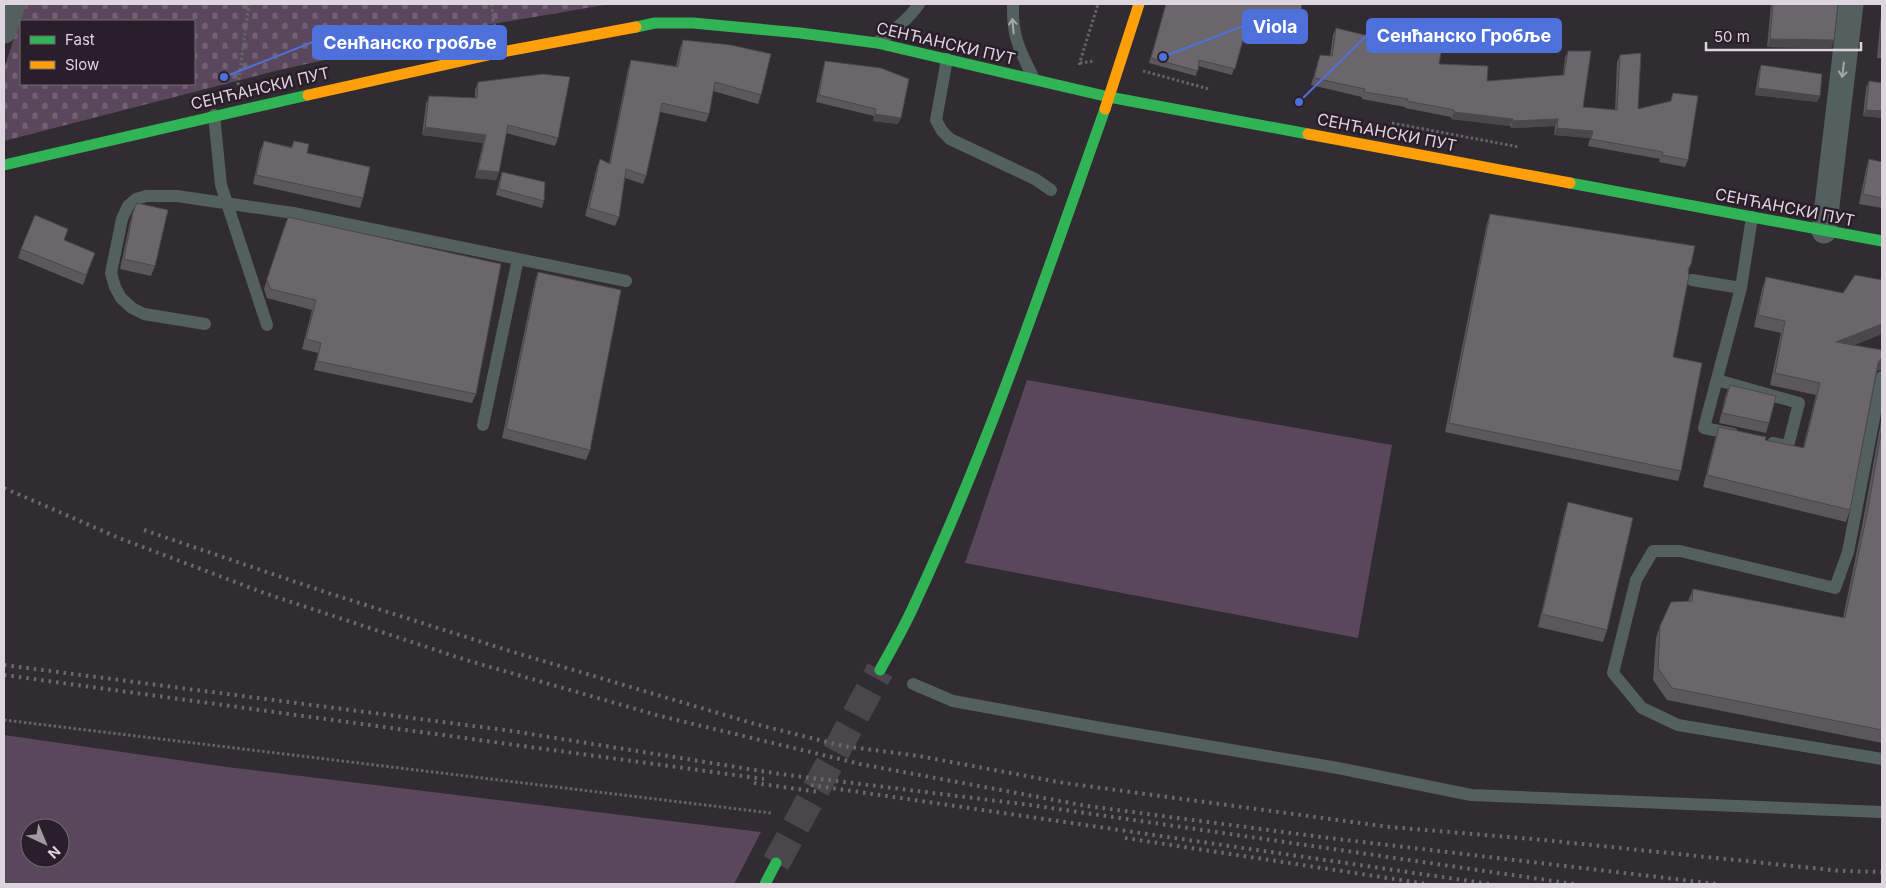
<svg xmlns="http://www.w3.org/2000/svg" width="1886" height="888" font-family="Inter,sans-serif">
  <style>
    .green { fill: #5a475c; fill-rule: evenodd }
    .cemetery { fill: url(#cemetery-stones); fill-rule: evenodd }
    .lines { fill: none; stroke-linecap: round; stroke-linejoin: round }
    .secondary-tunnel { stroke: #4b454c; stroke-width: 28; stroke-dasharray: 28 14; stroke-linecap: butt }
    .path { stroke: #616668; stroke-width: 3; stroke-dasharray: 2.5 2.5; stroke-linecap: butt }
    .lane { stroke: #53605e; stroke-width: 12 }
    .street { stroke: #53605e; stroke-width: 25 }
    .fast { stroke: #30b455; stroke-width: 11 }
    .slow { stroke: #ff9f0a; stroke-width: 11 }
    .rail { stroke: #666b6c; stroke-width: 4; stroke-dasharray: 2.5 5; stroke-linecap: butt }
    .wall { fill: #5c575d }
    .shaded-wall { fill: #4b474c }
    .building { fill: #6b656c; stroke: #4b474c }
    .oneway { stroke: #a6a7ab }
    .labels { text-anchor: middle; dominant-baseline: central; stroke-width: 5; stroke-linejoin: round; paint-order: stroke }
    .street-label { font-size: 16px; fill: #ded6df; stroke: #2a1e2b }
    .leader { fill: none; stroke: #4d70da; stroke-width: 2 }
    .callout-dot { fill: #4d70da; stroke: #2a1e2b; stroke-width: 2 }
    .callout { fill: #4d70da; stroke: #4d70da; stroke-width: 2 }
    .callout-label { font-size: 18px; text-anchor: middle; font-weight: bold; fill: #fff }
  </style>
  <defs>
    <pattern id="cemetery-stones" width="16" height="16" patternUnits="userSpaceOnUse" patternTransform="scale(1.25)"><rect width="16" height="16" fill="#5a475c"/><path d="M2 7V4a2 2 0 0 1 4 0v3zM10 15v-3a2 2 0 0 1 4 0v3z" fill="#716173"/></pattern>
  </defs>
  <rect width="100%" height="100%" fill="#312b32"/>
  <path class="green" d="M1027,380L1392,445L1358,638L965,563Z
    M4,735L227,767L761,832L734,884H4ZM30,828H60V858H30Z"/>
  <path class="cemetery" d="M25,4H610L481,26L279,70L4,141V69ZM21,21H194V84H21Z"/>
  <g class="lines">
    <path class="secondary-tunnel" d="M776,863L880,670"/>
    <path class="path" d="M492,4L493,20L496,30
      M1080,63L1095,61
      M1079,65L1098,4
      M1143,71L1209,89
      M238,85L249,4
      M1392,123L1519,147
      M4,720L771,813"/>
    <path class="lane" d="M1013,4C1012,36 1019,49 1033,77
      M879,41C894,30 909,19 919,4
      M947,59L936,120L942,131L950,139L1035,179L1051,190
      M214,115L221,185L267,325
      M1692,280L1741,288
      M205,324L144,314L132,308L121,298L115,287L111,273L122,219L128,206L136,199L146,196H177L293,213L626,281
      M1882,377L1848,552L1835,588L1680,551H1653L1636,580L1613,673L1642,708L1678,725L1882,759
      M1717,380L1799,403L1788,446L1773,443
      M483,425L518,259
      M1733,434L1704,428L1741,288L1752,217
      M913,684L953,701L1101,728L1338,768L1471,795L1882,812"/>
    <path class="street" d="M4,31L13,4
      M1824,231L1851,4"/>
    <path class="fast" d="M636,27L655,23H693L800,33L877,43L1109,97L1308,134
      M4,165L308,95
      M1570,183L1882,241
      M880,670C892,648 905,626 915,603C990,443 1046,275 1105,109
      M765,884L776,863"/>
    <path class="slow" d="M308,95L502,52L636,27
      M1105,109L1139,4
      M1308,134L1570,183"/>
    <path class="rail" d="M4,488L119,538L267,594L466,660L660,716L860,764L1087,806L1329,838L1717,884
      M144,530L325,592L513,652L755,724L843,746L919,756L1064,783L1390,827L1544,840L1841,871L1882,872
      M4,665L512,731L780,774L1030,805L1574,884
      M4,675L764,779
      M754,783L819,792
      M811,785L1490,884
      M1125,838L1427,884"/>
  </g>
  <path class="wall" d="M1166,4H1302L1297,33L1295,39L1245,31L1232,75L1198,66L1196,76L1149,63Z
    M1771,4H1838L1834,40L1831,48L1767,47Z
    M1882,4V58H1877Z
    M1336,28L1371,36L1372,34L1400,40L1439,64L1487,81L1563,75L1565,58L1568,51L1583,107L1615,110L1617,62L1620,55L1638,109L1670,102L1673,93L1688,160L1685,167L1659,162L1660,159L1588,146L1590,138L1554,135L1555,126L1511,128L1510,126L1451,119V117L1405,108V107L1362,99V97L1311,85L1320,55L1330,56L1333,35Z
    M683,40L761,95L758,104L713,91L709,114L706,122L660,112L646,176L643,184L625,178L619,217L615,226L585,216L597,167L600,159L609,163L628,69L631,60L676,66L680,48Z
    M825,61L898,124L873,121L874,116L816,102L823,68Z
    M1761,65L1820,96L1817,102L1755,95L1759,71Z
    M1869,81L1882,83V118L1863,116L1866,88Z
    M478,82L558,138L555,146L506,133L499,172L496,180L475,178L483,143L422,135L426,104L429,96L475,98V90Z
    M264,141L291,147L294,141L307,153L363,198L360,208L253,184L260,151Z
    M1869,159L1882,162V208L1859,204L1866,169Z
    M502,172L544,201L542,208L496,195L500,178Z
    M133,212L155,266L151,276L120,269L130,222Z
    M1490,214L1691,264L1688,272L1673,357L1681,471L1678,481L1445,432L1487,223Z
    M284,227L476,394L472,403L314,370L318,353L302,349L312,310L267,298L264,289Z
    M64,240L95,253L83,285L18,258L21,249Z
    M538,272L590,450L586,460L502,438L535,281Z
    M1766,277L1882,334L1854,345L1882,369L1877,371L1850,510L1846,522L1703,487L1715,439L1719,427L1765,440L1803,448L1816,395L1770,385L1781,333L1754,327L1762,289Z
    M1730,385L1769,423L1766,433L1719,423L1726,394Z
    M1882,416V743L1667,700L1653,680L1656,638L1660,626L1688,601L1693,589L1843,618L1862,526Z
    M1568,502L1607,630L1603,642L1538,627L1564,515Z"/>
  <path class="shaded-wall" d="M1770,39L1834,40L1831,48L1767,47Z
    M1758,88L1820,96L1817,102L1755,95Z
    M1866,110L1882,111V118L1863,116Z
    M1454,112L1513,119L1510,126L1451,119Z
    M875,114L901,118L898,124L873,121Z
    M1558,119L1555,126L1511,128L1513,121Z
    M425,127L486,135L483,143L422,135Z
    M1557,128L1593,131L1590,138L1554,135Z
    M478,170L499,172L496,180L475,178Z
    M1882,324V334L1832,354L1836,342Z
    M1881,359H1882V369L1876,371L1878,363Z"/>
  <path class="building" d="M1166,4H1302L1297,33L1247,25L1235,69L1199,60L1198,71L1151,58Z
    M1773,4H1838L1834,40L1770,39Z
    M1882,21V52L1880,51Z
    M1336,28L1372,37V34L1400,37V40L1442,47L1439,64L1488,66L1487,81L1564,75L1568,51H1591L1583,107L1617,110L1620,55L1641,53L1638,109L1671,101L1673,93L1698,96L1688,160L1662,155L1663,152L1591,139L1593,131L1557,128L1558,119L1513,121V119L1454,112V110L1407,101L1408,99L1364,92L1365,89L1314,78L1320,55L1332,56Z
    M683,40L731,45L771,54L761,95L715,82L709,114L662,103L646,176L626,169L619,217L589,208L600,159L610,164L631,60L678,67Z
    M825,61L881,68L909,79L901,118L875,114L876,109L819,95Z
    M1761,65L1822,74L1820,96L1758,88Z
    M543,74L570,77L558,138L508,125L499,172L478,170L486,135L425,127L429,96L477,98L478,82Z
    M1869,81L1882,83V111L1866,110Z
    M264,141L292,148L294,141L309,144L307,153L370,167L363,198L256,175Z
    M1869,159L1882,162V198L1863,194Z
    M502,172L545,182L544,201L499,189Z
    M137,203L168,210L155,266L124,259L133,212Z
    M1490,214L1695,246L1691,264L1688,269L1689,275L1673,357L1702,363L1681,471L1449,423Z
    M35,215L68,229L64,240L95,253L86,275L21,249Z
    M288,217L501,264L476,394L317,361L321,343L306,339L316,300L270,289L267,279Z
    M538,272L621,290L590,450L506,429Z
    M1855,275L1882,280V324L1836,342L1882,350V359H1881L1878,363L1850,510L1707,475L1719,427L1766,437L1765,440L1804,448L1820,383L1775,373L1785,321L1758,315L1766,277L1843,293Z
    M1730,385L1776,396L1769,423L1722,413Z
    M1882,428V730L1672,688L1658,668L1660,626L1671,602L1692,601L1693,589L1845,618L1867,514Z
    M1568,502L1633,518L1607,630L1542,614Z"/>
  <defs><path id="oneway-shaft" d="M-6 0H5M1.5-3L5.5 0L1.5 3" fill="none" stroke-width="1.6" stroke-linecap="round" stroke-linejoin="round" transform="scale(1.25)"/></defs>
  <g class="oneway">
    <use href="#oneway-shaft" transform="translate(1013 26) rotate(-95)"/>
    <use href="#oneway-shaft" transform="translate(1843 70) rotate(97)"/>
  </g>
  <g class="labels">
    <g class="street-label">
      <text transform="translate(946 43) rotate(13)">СЕНЋАНСКИ ПУТ</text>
      <text transform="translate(260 88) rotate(-13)">СЕНЋАНСКИ ПУТ</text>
      <text transform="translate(1387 132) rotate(11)">СЕНЋАНСКИ ПУТ</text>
      <text transform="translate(1785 207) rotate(11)">СЕНЋАНСКИ ПУТ</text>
    </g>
  </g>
  <path class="leader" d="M1163 57L1243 26M1299 102L1367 35M224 77L313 42"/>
  <g class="callout-dot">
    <circle cx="1163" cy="57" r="5"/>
    <circle cx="1299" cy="102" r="5"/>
    <circle cx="224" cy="77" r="5"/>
  </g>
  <g class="callout">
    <rect x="1243" y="10" width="64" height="33" rx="5"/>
    <rect x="1367" y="19" width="194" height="33" rx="5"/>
    <rect x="313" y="26" width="193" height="33" rx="5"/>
  </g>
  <g class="callout-label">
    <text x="1275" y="33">Viola</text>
    <text x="1464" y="42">Сенћанско Гробље</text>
    <text x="410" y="49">Сенћанско гробље</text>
  </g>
  <rect width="1886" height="888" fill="none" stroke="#ded6df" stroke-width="10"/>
  <rect x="20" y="20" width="175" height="65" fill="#2a1e2b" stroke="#726873"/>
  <rect x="30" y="36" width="25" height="8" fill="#30b455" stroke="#726873"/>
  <text x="65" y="45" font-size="15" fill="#ded6df">Fast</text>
  <rect x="30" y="61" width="25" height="8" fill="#ff9f0a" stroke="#726873"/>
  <text x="65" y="70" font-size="15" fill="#ded6df">Slow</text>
  <g transform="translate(45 843) rotate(136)"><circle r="24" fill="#2a1e2b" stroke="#726873"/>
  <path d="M0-4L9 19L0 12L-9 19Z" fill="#a19aa2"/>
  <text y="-8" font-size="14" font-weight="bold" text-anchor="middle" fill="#ded6df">N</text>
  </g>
  <path d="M1706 42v8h155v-8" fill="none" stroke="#ded6df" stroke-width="2.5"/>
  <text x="1714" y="42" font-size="15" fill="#ded6df" stroke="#2a1e2b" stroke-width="4" paint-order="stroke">50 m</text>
</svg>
